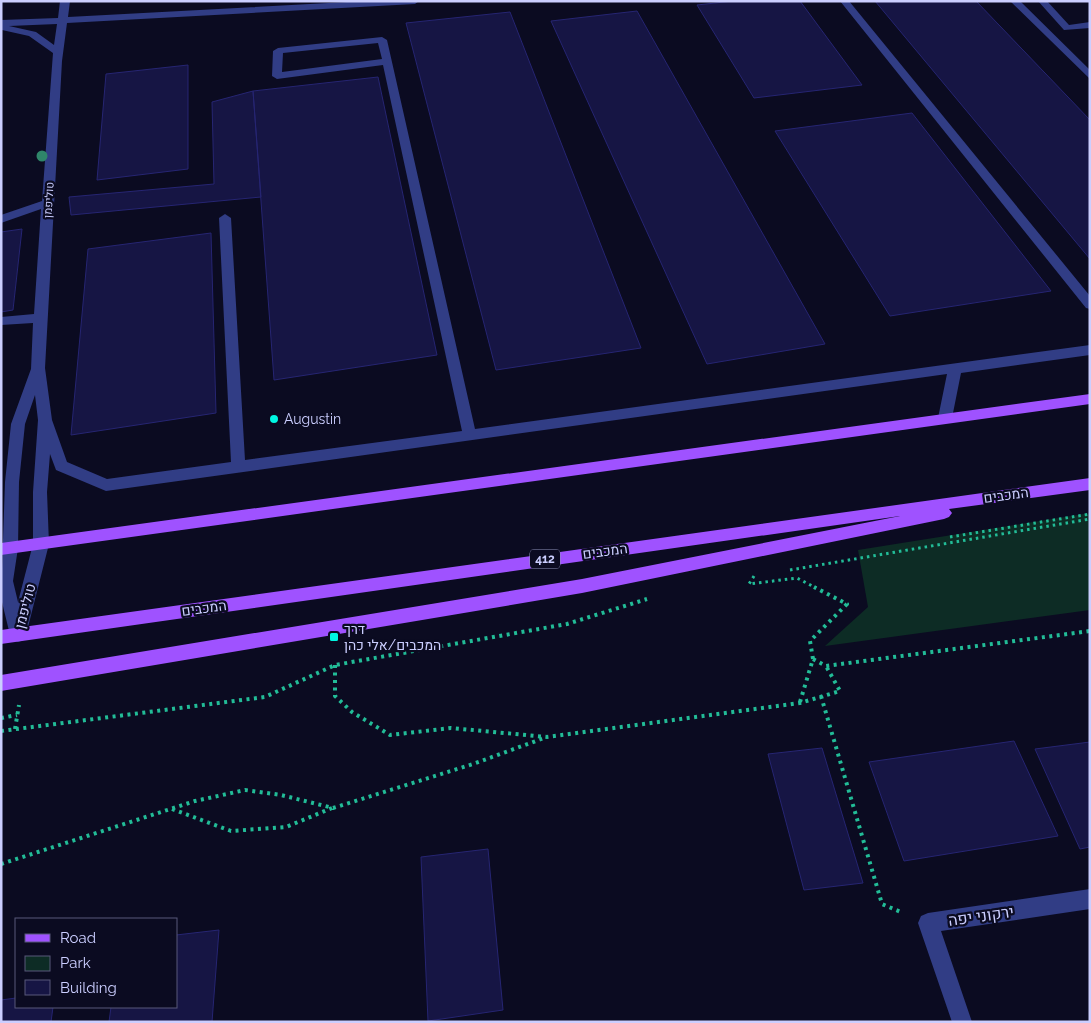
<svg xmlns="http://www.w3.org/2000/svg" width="1091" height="1023" font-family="Raleway,Heebo,sans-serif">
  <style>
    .green { fill: #0d2c25 }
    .building { fill: #161544; stroke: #262572 }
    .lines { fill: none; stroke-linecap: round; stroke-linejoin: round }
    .path-far1 { stroke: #22bc97; stroke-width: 3; stroke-dasharray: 2.5 4; stroke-linecap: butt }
    .path { stroke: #22bc97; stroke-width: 4; stroke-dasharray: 3 4.5; stroke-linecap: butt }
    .minor { fill: #313d85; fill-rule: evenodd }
    .major { fill: #9f52ff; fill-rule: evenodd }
    .tree { fill: #2f866a }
    .poi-dot { fill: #00f6e2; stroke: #0b0b21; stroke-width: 2 }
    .labels { text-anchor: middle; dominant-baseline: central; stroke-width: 4.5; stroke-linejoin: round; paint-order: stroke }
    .far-street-label { font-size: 11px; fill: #cbceff; stroke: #0b0b21 }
    .shield { fill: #0b0b21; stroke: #9194bc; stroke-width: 1 }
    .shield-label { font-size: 12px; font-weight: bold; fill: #cbceff }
    .poi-label { font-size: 14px; fill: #cbceff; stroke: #0b0b21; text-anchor: start }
    .street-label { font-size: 14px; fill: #cbceff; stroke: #0b0b21 }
    .near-street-label { font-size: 16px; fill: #cbceff; stroke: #0b0b21 }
  </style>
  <rect width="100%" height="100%" fill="#0b0b21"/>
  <path class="green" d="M1090,513V610L825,646L868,607L858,550Z"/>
  <path class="building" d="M733,1H800L862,85L754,98L697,5Z
    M875,1H976L1090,120V259Z
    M637,11L825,344L707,364L551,21Z
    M510,12L641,348L496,370L406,23Z
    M188,65V169L97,180L106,74Z
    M378,77L437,355L274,380L253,91Z
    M253,91L261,197L71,215L69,197L214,184L212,102Z
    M912,113L1051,291L890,316L775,131Z
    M22,229L13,310L1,312V232Z
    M211,233L216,413L71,435L88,249Z
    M1014,741L1058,836L904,861L869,762Z
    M1090,742V847L1080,849L1035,749Z
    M822,748L863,883L804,890L768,754Z
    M488,849L503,1010L428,1021L421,857Z
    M219,930L212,1022H109L111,1007H176V935Z
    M16,998V1007H53L51,1022H1V1000Z"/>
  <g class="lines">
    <path class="path-far1" d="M950,537L1090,514
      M790,570L1090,519
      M754,576L749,584L797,578L816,588"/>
    <path class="path" d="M813,659L826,666L1090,631
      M335,665V696L352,712L390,735L451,728L547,737L800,703L840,691L826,666
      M821,696L882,904L903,913
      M800,702L813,659L810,641L847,604L814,587
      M1,718L17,715
      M15,729L19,705
      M1,731L265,697L335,665L567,624L647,599
      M172,809L231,831L286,827L332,808
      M1,864L195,801L245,790L281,795L333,808L473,764L544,738"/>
    <path class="minor" d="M60,1H70L68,17L366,1H419L415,4L67,23L62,61L45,368L52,420L67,462L107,479L231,462L219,218L225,214L231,218L245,460L462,431L383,65L277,79L272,76L273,51L278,48L382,37L387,40L475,429L1090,345V355L961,373L952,418L945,423L938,418L947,374L106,491L56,470L50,454L47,492L49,544L26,635L24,640L18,642L12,640L10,635L1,598L5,482L11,424L31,369L33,323L1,325V317L34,314L41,209L1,223V215L42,201L53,53L29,36L2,30L1,20L58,18ZM57,24L54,45L36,32L9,26ZM378,43L382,59L282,72L283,53ZM35,395L38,420L33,492V544L18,602L13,581L18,548L19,482L25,424Z
      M840,1H849L1090,296V309L1086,308Z
      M1010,1H1020L1090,70V79Z
      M1038,1H1047L1069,25L1090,22V28L1064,30Z
      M1090,889V909L941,931L972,1022H952L918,923L921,916L928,913Z"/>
    <path class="major" d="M1090,394V404L1,555V543Z
      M1090,478V490L949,509L952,513L949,517L944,519L582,593L1,691V675L582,579L900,516L1,644V630Z"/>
  </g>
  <circle class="tree" cx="42" cy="156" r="5.5"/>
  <g class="poi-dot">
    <circle cx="274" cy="419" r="5"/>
    <rect x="329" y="632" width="10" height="10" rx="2.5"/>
  </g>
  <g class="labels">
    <g class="far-street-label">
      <text transform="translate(49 200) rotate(-86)">טוליפמן</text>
    </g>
    <rect class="shield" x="530" y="549.5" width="30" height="19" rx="4"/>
    <g class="shield-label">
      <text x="545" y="559">412</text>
    </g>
    <g class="poi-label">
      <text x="284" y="419">Augustin</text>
      <text x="344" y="629">דרך<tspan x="344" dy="16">המכבים/אלי כהן</tspan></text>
    </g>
    <g class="street-label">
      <text transform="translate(1006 495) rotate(-8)">המכבים</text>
      <text transform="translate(605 551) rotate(-8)">המכבים</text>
      <text transform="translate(25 606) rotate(-75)">טוליפמן</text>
      <text transform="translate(204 608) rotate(-8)">המכבים</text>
    </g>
    <g class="near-street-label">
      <text transform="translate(981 916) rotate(-8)">ירקוני יפה</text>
    </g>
  </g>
  <rect width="1091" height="1023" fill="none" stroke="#cbceff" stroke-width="5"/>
  <rect x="15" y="918" width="162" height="90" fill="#0b0b21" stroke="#58597a"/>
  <rect x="25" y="934" width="25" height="8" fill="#9f52ff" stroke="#58597a"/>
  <text x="60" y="943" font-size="15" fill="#cbceff">Road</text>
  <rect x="25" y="956" width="25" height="15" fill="#0d2c25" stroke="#58597a"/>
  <text x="60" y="968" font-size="15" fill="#cbceff">Park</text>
  <rect x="25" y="980" width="25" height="15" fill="#161544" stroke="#58597a"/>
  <text x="60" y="993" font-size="15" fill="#cbceff">Building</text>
</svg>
